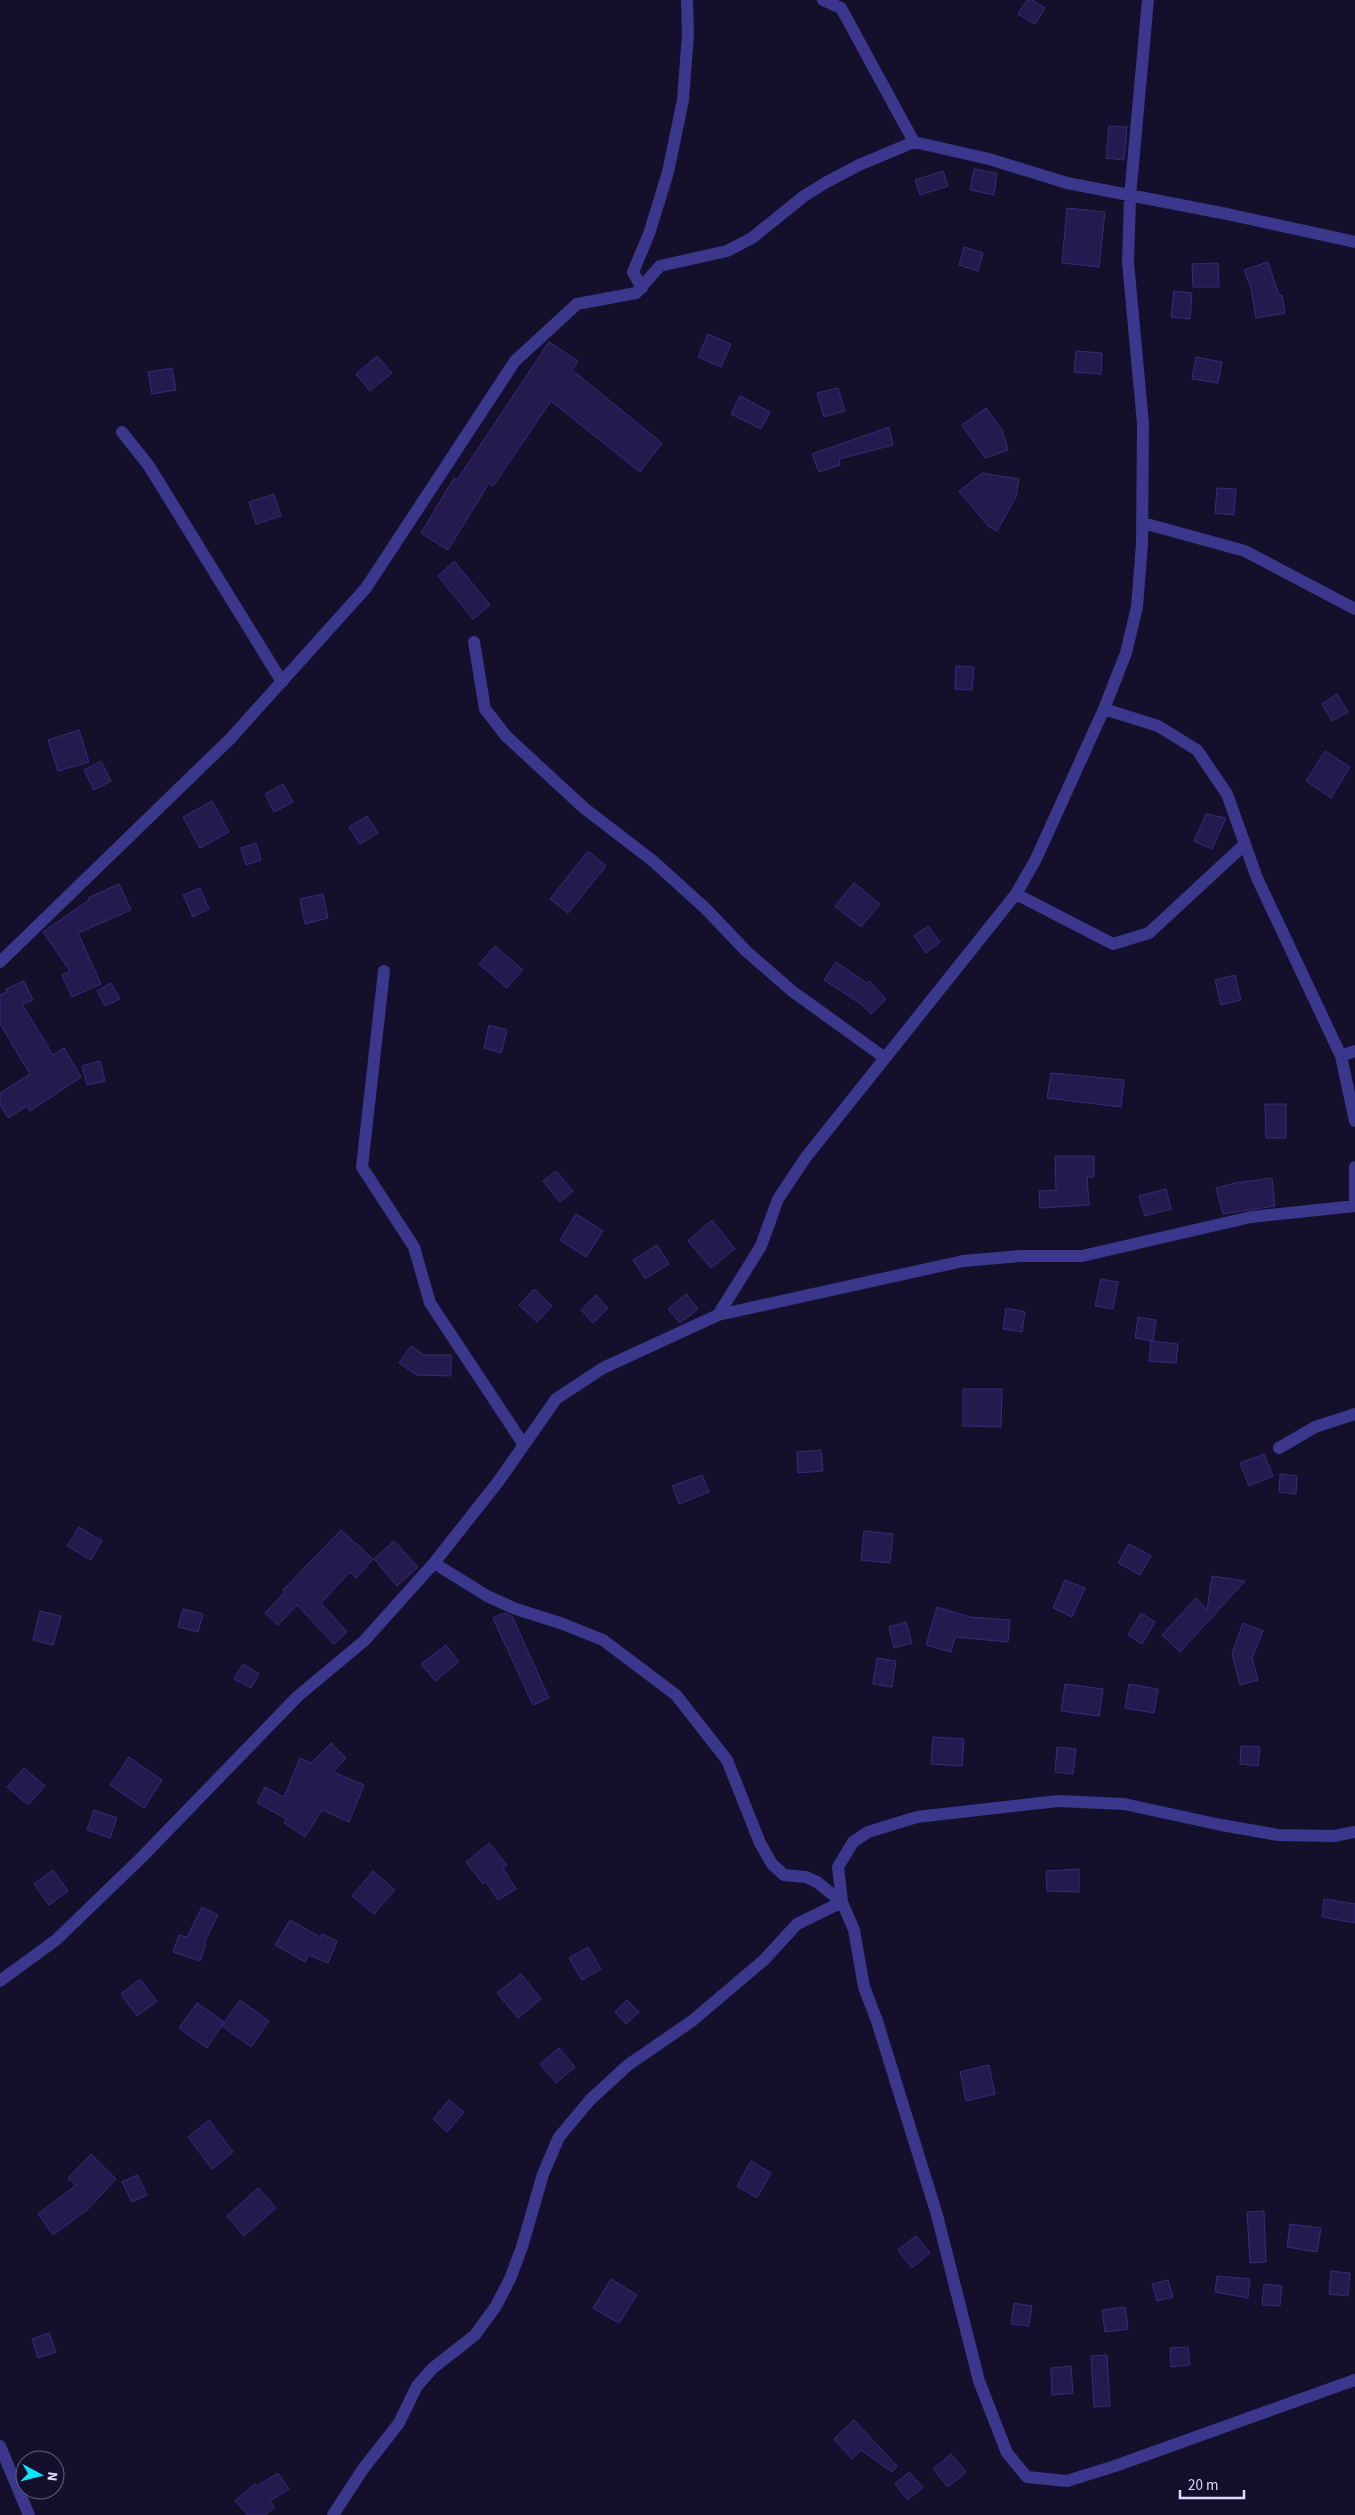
<svg xmlns="http://www.w3.org/2000/svg" width="1355" height="2515" font-family="'Source Sans 3',sans-serif">
  <style>
    .building { fill: #241a4d; stroke: #3a2a7b }
    .lines { fill: none; stroke-linecap: round; stroke-linejoin: round }
    .minor { stroke: #3a378d; stroke-width: 12 }
  </style>
  <rect width="100%" height="100%" fill="#140f2b"/>
  <path class="building" d="M1027,0H1032L1045,8L1035,24L1018,14Z
    M1109,126L1127,127L1124,160L1106,158Z
    M974,169L997,173L994,195L970,190Z
    M943,171L948,186L920,195L915,180Z
    M1067,208L1105,212L1099,267L1062,263Z
    M964,247L983,253L978,271L959,265Z
    M1268,262L1279,295H1282L1285,313L1256,318L1251,288L1244,270Z
    M1218,263L1219,287H1193L1192,264Z
    M1174,291L1192,293L1190,319L1171,317Z
    M708,334L731,344L721,367L698,357Z
    M549,342L578,361L572,370L662,443L640,472L551,401L493,486L489,483L448,550L421,533L454,478L457,480Z
    M1076,351L1102,353L1101,374L1074,372Z
    M377,356L392,373L370,391L356,374Z
    M1196,357L1222,362L1218,383L1192,379Z
    M172,368L176,390L152,394L148,372Z
    M838,388L845,411L824,417L817,393Z
    M740,396L770,412L761,429L731,414Z
    M986,408L1002,430L1008,450L985,458L962,425Z
    M889,427L893,445L839,459L840,465L819,472L812,454Z
    M982,473L1019,479L1016,497L997,531L988,526L959,491Z
    M1217,488L1236,489L1234,515L1215,513Z
    M274,494L281,516L256,524L249,502Z
    M454,561L490,605L473,619L438,576Z
    M956,666L974,667L972,690L955,689Z
    M1337,694L1348,712L1332,721L1322,704Z
    M79,730L89,762L58,771L48,740Z
    M1325,751L1350,767L1331,798L1306,781Z
    M101,761L111,781L94,790L84,770Z
    M283,784L293,802L274,812L265,794Z
    M212,801L229,832L200,848L183,817Z
    M1206,814L1226,818L1212,849L1194,841Z
    M367,816L378,833L360,844L349,827Z
    M256,843L261,860L246,865L241,848Z
    M588,851L606,866L568,913L550,899Z
    M854,883L880,904L861,927L835,906Z
    M119,884L131,910L78,933L101,984L72,997L62,975L70,971L43,932L89,900L88,898Z
    M200,888L209,909L193,917L183,895Z
    M323,894L328,918L305,924L300,899Z
    M928,926L940,942L926,953L914,936Z
    M495,946L523,970L507,988L479,964Z
    M836,962L867,983L869,981L886,999L871,1014L861,1004L824,980Z
    M1235,975L1241,1000L1221,1005L1215,980Z
    M24,981L33,1000L22,1004L53,1055L64,1048L81,1077L30,1111L27,1106L8,1118L0,1104V1093L30,1074L0,1024V995L7,992L6,989Z
    M111,983L120,999L105,1006L97,991Z
    M489,1025L507,1030L501,1053L484,1048Z
    M100,1061L105,1081L87,1085L82,1066Z
    M1051,1073L1124,1080L1121,1107L1047,1098Z
    M1265,1104H1286V1138H1266Z
    M1055,1156H1094V1177H1087L1089,1205L1040,1208L1039,1191L1056,1190Z
    M556,1171L573,1191L560,1202L543,1181Z
    M1272,1178L1275,1206L1223,1214L1216,1188L1235,1183Z
    M1166,1189L1171,1209L1145,1216L1139,1196Z
    M576,1214L603,1231L586,1257L560,1240Z
    M712,1220L735,1249L711,1268L688,1241Z
    M657,1245L669,1264L645,1279L633,1260Z
    M1101,1279L1118,1282L1113,1309L1095,1306Z
    M534,1289L552,1306L537,1322L519,1305Z
    M686,1294L698,1309L680,1323L668,1309Z
    M596,1295L608,1308L593,1323L581,1310Z
    M1006,1308L1025,1312L1022,1332L1003,1329Z
    M1138,1317L1156,1320L1153,1341L1135,1338Z
    M1151,1341L1178,1344L1176,1363L1149,1361Z
    M411,1346L424,1355H451V1376L417,1375L399,1363Z
    M963,1389H1002L1001,1427L963,1426Z
    M821,1450L823,1471L798,1473L797,1452Z
    M1264,1454L1273,1476L1249,1486L1240,1463Z
    M1280,1474L1297,1476L1296,1494L1279,1492Z
    M702,1475L709,1492L679,1504L672,1486Z
    M79,1527L102,1541L91,1560L67,1546Z
    M341,1530L373,1559L356,1578L350,1572L321,1603L347,1632L334,1644L297,1605L278,1625L265,1613L285,1592L283,1590Z
    M864,1531L893,1534L890,1563L861,1560Z
    M394,1541L418,1567L397,1586L374,1559Z
    M1129,1544L1151,1556L1140,1575L1118,1563Z
    M1212,1576L1245,1581L1180,1652L1162,1635L1196,1598L1207,1610Z
    M1065,1580L1085,1588L1072,1617L1053,1608Z
    M937,1607L970,1617L1010,1620L1008,1642L955,1637L951,1652L926,1645Z
    M183,1609L203,1614L198,1632L178,1627Z
    M40,1611L61,1616L53,1645L33,1640Z
    M504,1613L512,1616L549,1698L533,1705L493,1618Z
    M1141,1613L1155,1622L1142,1644L1128,1635Z
    M906,1622L912,1643L894,1648L889,1627Z
    M1243,1623L1263,1631L1252,1658L1258,1680L1240,1685L1232,1653Z
    M446,1645L459,1662L435,1681L421,1664Z
    M877,1658L896,1661L892,1687L873,1684Z
    M243,1664L259,1674L251,1688L234,1679Z
    M1065,1684L1103,1689L1099,1716L1061,1711Z
    M1129,1684L1158,1689L1154,1713L1125,1708Z
    M933,1737L964,1739L962,1766L931,1764Z
    M331,1743L346,1758L333,1772L364,1785L349,1822L322,1810L305,1837L284,1823L287,1819L257,1803L265,1787L284,1797L300,1758L311,1763Z
    M1241,1746L1260,1747L1258,1766L1240,1764Z
    M1057,1747L1076,1749L1073,1774L1055,1772Z
    M129,1757L162,1780L144,1808L110,1785Z
    M24,1768L45,1786L28,1805L7,1787Z
    M94,1810L117,1818L110,1838L87,1830Z
    M489,1843L507,1865L503,1868L516,1889L498,1900L486,1882L483,1884L466,1862Z
    M1079,1869V1892L1047,1891L1046,1871Z
    M53,1870L68,1891L49,1905L34,1884Z
    M373,1871L395,1890L374,1914L352,1896Z
    M1324,1899L1355,1904V1923L1322,1917Z
    M202,1907L218,1915L204,1943L206,1944L200,1961L173,1952L179,1935L187,1937Z
    M290,1920L320,1937L322,1934L337,1941L328,1963L309,1955L305,1962L275,1945Z
    M588,1947L601,1969L582,1980L569,1958Z
    M521,1974L541,1999L518,2018L497,1993Z
    M140,1979L157,2001L137,2016L121,1994Z
    M240,2000L269,2021L251,2047L222,2026Z
    M627,2000L639,2012L626,2024L615,2012Z
    M197,2003L224,2022L207,2048L179,2028Z
    M559,2048L575,2067L556,2083L540,2064Z
    M989,2065L995,2094L966,2101L960,2072Z
    M449,2100L464,2112L447,2132L433,2119Z
    M209,2120L233,2152L212,2169L188,2137Z
    M91,2154L116,2179L87,2210L53,2235L38,2214L76,2185L68,2178Z
    M751,2161L771,2173L757,2198L737,2186Z
    M137,2175L147,2195L132,2202L122,2182Z
    M258,2188L276,2208L244,2236L227,2216Z
    M1264,2211L1266,2262L1250,2263L1247,2212Z
    M1290,2224L1321,2228L1317,2252L1287,2247Z
    M916,2236L930,2253L912,2268L898,2250Z
    M1331,2271L1350,2273L1348,2296L1329,2294Z
    M1217,2276L1250,2279L1248,2298L1215,2292Z
    M611,2279L637,2295L619,2323L593,2308Z
    M1168,2280L1173,2297L1157,2301L1152,2284Z
    M1264,2284L1282,2286L1280,2306L1262,2305Z
    M1014,2303L1032,2306L1029,2326L1011,2324Z
    M1125,2307L1128,2329L1105,2332L1102,2310Z
    M49,2333L56,2352L38,2358L32,2339Z
    M1188,2347L1190,2365L1171,2367L1170,2348Z
    M1107,2355L1110,2406L1094,2407L1091,2356Z
    M1071,2366L1073,2393L1052,2395L1051,2368Z
    M854,2420L897,2466L892,2472L861,2450L852,2459L834,2439Z
    M951,2454L966,2472L948,2487L933,2469Z
    M909,2472L923,2487L908,2500L895,2484Z
    M278,2473L289,2489L270,2501L275,2507L265,2515H248L235,2501L255,2484L257,2486Z"/>
  <g class="lines">
    <path class="minor" d="M823,0L841,8L914,142L989,159L1067,183L1227,214L1355,242
      M642,288L633,272L649,234L668,172L683,100L688,34L687,0
      M122,432L149,466L282,682
      M1143,523L1245,551L1355,609
      M474,642L485,709L506,736L584,808L653,861L706,909L746,951L792,991L885,1058
      M1104,709L1158,726L1197,750L1227,794L1257,878L1341,1056L1355,1121
      M1016,894L1113,944L1149,933L1245,844
      M0,962L230,739L366,588L515,361L577,304L636,293L660,266L727,251L752,238L804,196L825,183L859,165L914,142
      M384,971L362,1167L414,1247L430,1303L524,1445
      M1341,1056L1355,1051
      M1355,1167V1200
      M718,1315L963,1261L1020,1256H1082L1251,1217L1355,1206
      M1279,1448L1315,1427L1355,1414
      M434,1563L487,1596L516,1609L563,1624L603,1640L676,1695L727,1760L760,1843L772,1864L784,1875L806,1877L817,1882L842,1902
      M1355,1832L1334,1836L1278,1835L1221,1825L1124,1804L1058,1801L917,1817L868,1832L853,1842L838,1867L842,1902L854,1930L864,1987L877,2021L937,2215L979,2381L1007,2453L1027,2477L1067,2481L1115,2466L1355,2380
      M0,1981L56,1940L142,1857L298,1696L364,1641L434,1563L498,1482L556,1399L603,1368L718,1315L761,1246L778,1199L806,1157L1016,894L1036,859L1104,709L1126,653L1137,607L1142,544L1143,424L1128,262L1130,197L1148,0
      M0,2446L29,2515
      M333,2515L363,2469L399,2423L417,2386L433,2368L475,2335L496,2306L510,2279L522,2247L543,2174L559,2137L590,2100L628,2065L692,2021L764,1960L797,1924L842,1902"/>
  </g>
  <g transform="translate(40 2475) rotate(97)"><circle r="24" fill="#140f2b" stroke="#646080"/>
  <path d="M0-4L9 19L0 12L-9 19Z" fill="#05e6ff"/>
  <text y="-8" font-size="14" font-weight="bold" text-anchor="middle" fill="#ddd9ff">N</text>
  </g>
  <path d="M1180 2490v8h64v-8" fill="none" stroke="#ddd9ff" stroke-width="2.5"/>
  <text x="1188" y="2490" font-size="15" fill="#ddd9ff" stroke="#140f2b" stroke-width="4" paint-order="stroke">20 m</text>
</svg>
